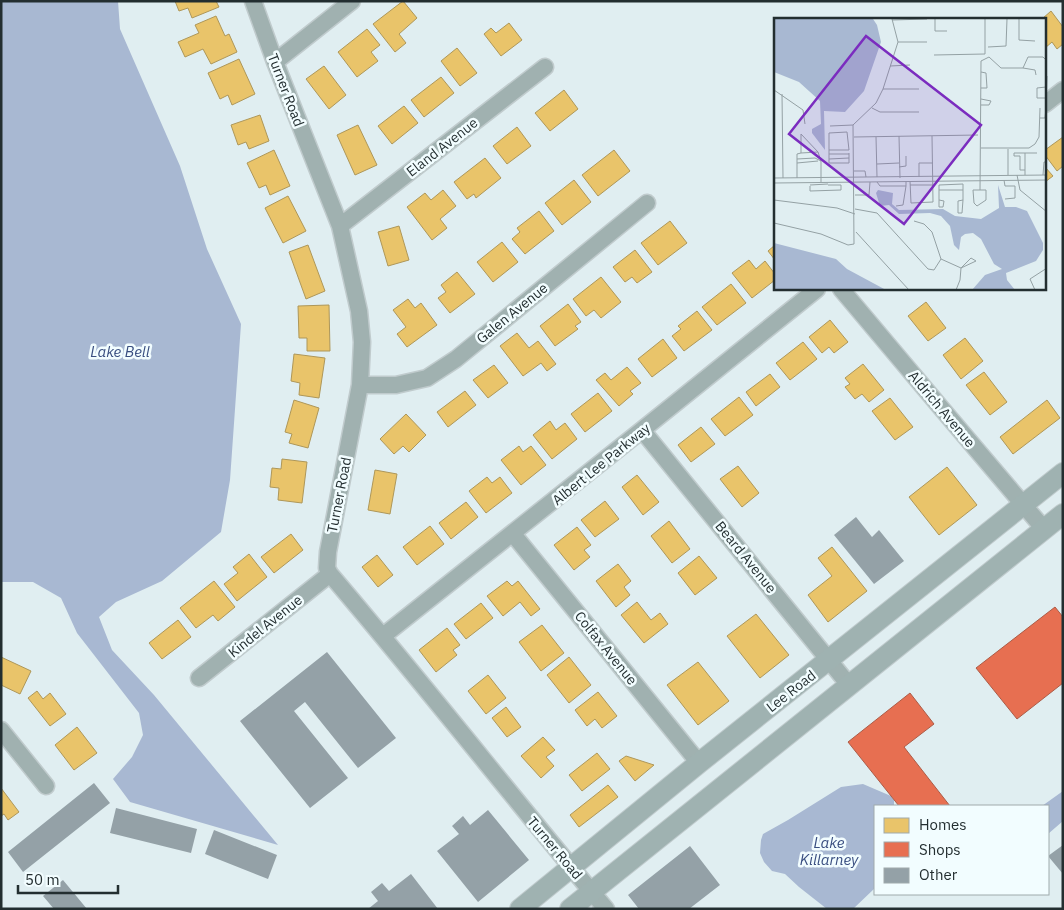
<svg xmlns="http://www.w3.org/2000/svg" width="1064" height="910" font-family="'IBM Plex Sans',sans-serif">
  <style>
    .water { fill: #a8b8d2 }
    .homes { fill: #e9c46a; stroke: #ae9759 }
    .shops { fill: #e76f51; stroke: #ac5c47 }
    .building { fill: #94a1a7 }
    .lines { fill: none; stroke-linecap: round; stroke-linejoin: round }
    .minor-casing { stroke: #c0cbcd; stroke-width: 19 }
    .major-casing { stroke: #c0cbcd; stroke-width: 22 }
    .minor { stroke: #a0b1b0; stroke-width: 16 }
    .major { stroke: #9fb2b1; stroke-width: 20 }
    .labels { text-anchor: middle; dominant-baseline: central; stroke-width: 5; stroke-linejoin: round; paint-order: stroke }
    .street-label { font-size: 14px; fill: #232e30; stroke: #f2fdff }
    .water-label { font-size: 15px; font-style: italic; fill: #394e80; stroke: #f2fdff }
    .inset-road { fill: none; stroke: #94a1a4; stroke-width: 1 }
    .view { fill: #7b2cbf; fill-opacity: 0.15; stroke: #7b2cbf; stroke-width: 2.5 }
    .inset-edge { fill: none; stroke: #232e30; stroke-width: 2.5 }
  </style>
  <rect width="100%" height="100%" fill="#e0eef1"/>
  <path class="water" d="M1,1H118L120,29L180,166L207,249L241,324L230,480L221,532L162,581L116,602L99,617L112,650L154,695L278,845L130,802L113,779L132,757L143,735L139,713L77,633L61,598L33,582H1Z
    M863,784L891,796L894,800V806H875V888L853,909H827L799,887L785,874L772,871L764,862L760,853L761,840L763,834L788,820L841,787Z
    M1063,791V821L1048,834V806H1042Z"/>
  <path class="homes" d="M175,1H216L219,7L192,18L188,8L179,11Z
    M403,1L417,18L399,34L406,43L395,52L373,24Z
    M1051,11L1063,27V44L1057,49L1052,42L1045,48V19H1042Z
    M216,16L225,36L229,34L237,52L211,64L203,49L185,57L178,42L199,33L195,25Z
    M509,23L522,40L501,56L484,34L491,28L496,33Z
    M367,29L380,45L371,52L378,61L357,77L338,52Z
    M457,48L477,73L460,86L441,61Z
    M239,59L255,94L232,105L228,95L220,99L208,73Z
    M324,66L346,95L329,109L306,79Z
    M441,77L454,93L424,117L411,100Z
    M564,90L578,109L550,131L535,113Z
    M404,106L418,123L392,144L378,126Z
    M260,115L269,141L249,149L246,142L238,145L231,125Z
    M358,125L377,165L355,175L337,135Z
    M517,127L531,146L507,164L493,146Z
    M1063,137V166L1057,171L1045,155V150Z
    M274,150L290,186L270,195L266,185L259,188L247,163Z
    M614,150L630,171L598,196L582,175Z
    M485,158L501,178L476,198L474,194L467,199L454,182Z
    M1045,167L1053,176L1045,182Z
    M574,180L591,202L562,225L545,203Z
    M443,190L456,206L440,219L447,228L432,240L407,207L425,193L431,200Z
    M288,196L306,231L283,243L265,208Z
    M539,211L554,231L525,254L512,239L520,232L517,228Z
    M670,221L687,243L658,265L641,243Z
    M399,226L409,260L388,266L378,232Z
    M502,242L518,262L493,282L477,262Z
    M308,245L325,291L306,299L289,252Z
    M775,245V260L768,251Z
    M635,250L652,272L637,283L632,277L625,282L613,267Z
    M749,260L756,269L765,261L775,274V280L752,298L732,273Z
    M457,272L475,294L450,313L438,298L446,292L441,285Z
    M601,277L621,302L601,318L594,310L586,316L573,299Z
    M731,284L746,303L717,325L702,307Z
    M408,299L415,308L421,303L437,325L407,347L397,334L406,327L393,310Z
    M926,302L946,328L928,341L908,316Z
    M568,304L581,322L575,326L578,329L555,346L540,326Z
    M329,305L330,351H307V338H299L298,306Z
    M697,311L712,330L684,351L672,336L681,329L678,326Z
    M830,320L848,342L834,353L829,347L822,353L809,337Z
    M517,333L529,348L538,341L556,364L547,371L541,363L523,376L500,346Z
    M965,338L983,361L961,379L943,355Z
    M663,339L677,358L652,377L638,359Z
    M803,342L817,359L790,380L776,363Z
    M294,354L325,358L319,398L299,395L300,383L291,381Z
    M863,364L884,390L869,402L862,394L855,399L845,387L850,384L845,378Z
    M494,365L508,383L488,398L473,380Z
    M627,367L641,383L630,391L633,394L619,406L596,380L605,373L611,380Z
    M984,372L1007,402L990,415L966,385Z
    M770,374L780,387L756,406L746,392Z
    M465,391L476,405L448,427L437,412Z
    M598,393L612,411L585,432L571,414Z
    M739,397L753,415L725,436L711,419Z
    M890,398L913,427L895,440L872,411Z
    M294,400L319,408L308,448L289,443L292,434L285,432Z
    M1047,400L1060,418L1013,454L1000,437Z
    M406,414L426,435L409,452L403,446L394,454L380,439Z
    M550,421L556,430L565,423L577,439L552,459L533,435Z
    M701,427L715,444L691,462L678,445Z
    M519,446L523,452L531,446L546,465L521,485L501,460Z
    M282,459L307,462L302,503L278,500L279,488L270,487L272,468L281,469Z
    M738,466L759,493L742,507L720,479Z
    M947,467L977,505L939,535L909,497Z
    M375,470L397,474L390,514L368,510Z
    M637,475L659,502L643,515L622,487Z
    M487,477L492,483L500,477L512,493L486,513L469,491Z
    M605,501L619,519L595,537L581,520Z
    M466,502L478,517L451,539L439,523Z
    M669,521L690,549L672,563L651,536Z
    M430,526L444,544L417,565L403,547Z
    M577,527L591,545L584,550L590,557L574,570L554,545Z
    M291,534L303,550L274,573L261,557Z
    M832,547L867,591L828,622L808,595L832,576L818,558Z
    M249,554L267,577L237,601L224,584L238,573L233,567Z
    M377,555L393,575L378,587L362,567Z
    M699,556L717,578L695,595L678,573Z
    M618,564L631,581L624,587L630,595L616,607L596,581Z
    M214,581L235,607L218,621L213,615L196,628L180,608Z
    M507,581L512,586L518,581L540,609L531,616L520,602L503,616L487,596Z
    M637,602L651,620L660,613L668,624L644,643L621,615Z
    M481,603L493,618L466,639L454,624Z
    M756,614L789,655L760,678L727,636Z
    M178,620L191,637L162,659L149,643Z
    M542,625L564,653L541,671L519,642Z
    M447,628L460,645L453,650L457,655L436,672L419,650Z
    M1,657L31,671L20,694L1,685Z
    M569,657L591,685L569,703L547,675Z
    M698,662L729,701L698,725L667,685Z
    M488,675L506,698L486,714L468,691Z
    M37,691L43,699L50,693L66,714L50,726L28,698Z
    M598,692L617,716L602,728L595,719L587,726L575,710Z
    M506,707L521,727L507,737L492,718Z
    M77,727L97,753L74,770L55,745Z
    M543,737L555,750L546,757L554,766L541,778L521,756Z
    M597,753L610,769L582,791L569,775Z
    M626,756L654,765L635,781L619,761Z
    M608,785L618,797L579,827L570,815Z
    M1,788L19,812L8,820L4,814L1,816Z"/>
  <path class="shops" d="M1055,607L1063,617V683L1017,719L976,668Z
    M910,693L934,724L904,747L950,806H899L848,742Z"/>
  <path class="building" d="M856,517L872,537L879,530L904,561L874,584L834,535Z
    M327,652L396,738L358,768L305,702L294,711L348,778L310,808L240,721Z
    M94,783L110,803L23,872L8,852Z
    M116,808L197,829L191,853L110,833Z
    M488,810L529,860L478,902L437,851L459,834L452,826L463,816L470,825Z
    M214,830L277,855L268,879L205,854Z
    M1063,845V874L1048,856Z
    M690,846L720,885L689,909H639L628,895Z
    M411,874L438,909H368L378,901L371,892L382,883L389,891Z
    M63,880L87,909H54L43,896Z"/>
  <g class="lines">
    <g class="minor-casing">
      <path id="minor" d="M253,1L275,62L340,226L359,311L362,342L360,385L328,552L327,568L330,574C424,684 513,798 606,909
        M275,62L352,1
        M1045,104L1063,90
        M340,226L545,67
        M841,289L942,409L1044,529
        M360,385H396L427,378L456,359L647,203
        M642,430L849,685
        M513,534L699,763
        M383,636L642,430L817,289
        M199,678L330,574
        M1,730L46,786"/>
    </g>
    <g class="major-casing">
      <path id="major" d="M520,909L699,763L1063,473
        M570,909L1063,514"/>
    </g>
    <use href="#minor" class="minor"/>
    <use href="#major" class="major"/>
  </g>
  <g class="labels">
    <g class="street-label">
      <text transform="translate(286 90) rotate(69)">Turner Road</text>
      <text transform="translate(442 147) rotate(-38)">Eland Avenue</text>
      <text transform="translate(512 313) rotate(-39)">Galen Avenue</text>
      <text transform="translate(942 409) rotate(50)">Aldrich Avenue</text>
      <text transform="translate(601 464) rotate(-39)">Albert Lee Parkway</text>
      <text transform="translate(339 495) rotate(-79)">Turner Road</text>
      <text transform="translate(746 557) rotate(51)">Beard Avenue</text>
      <text transform="translate(265 626) rotate(-39)">Kindel Avenue</text>
      <text transform="translate(606 648) rotate(51)">Colfax Avenue</text>
      <text transform="translate(791 691) rotate(-38)">Lee Road</text>
      <text transform="translate(555 848) rotate(50)">Turner Road</text>
    </g>
    <g class="water-label">
      <text x="120" y="351">Lake Bell</text>
      <text x="829" y="842">Lake<tspan x="829" dy="17">Killarney</tspan></text>
    </g>
  </g>
  <g transform="translate(774 18)">
    <rect width="272" height="272" fill="#e0eef1"/>
    <path d="M0,1H99L103,7L107,24L90,73L71,94L50,93L51,132L38,115V111L47,106L46,83L25,64L0,54ZM224,167L231,189H242L253,193L269,225V232L262,243L232,255L233,262L241,272H198L211,257L228,251L220,246L207,221L199,215L191,216L187,219L185,232L180,227L176,208L167,198L156,195L125,196L115,187L106,188L102,175L104,172L119,175L118,186L125,192L169,191L181,198L207,201L225,190ZM0,225L62,241L73,251L112,272H0Z" fill="#a8b8d2"/>
    <path class="inset-road" d="M161,1V13H173M245,1V22L261,23M118,2L153,1M124,24H153M214,29L232,28L233,1M160,37L211,36V1M116,48L136,47M249,50L261,52L262,57M207,70H213L212,55L207,54M109,71H145M0,72L29,92L31,106M8,76L9,160M272,80H263V70L272,69M207,87H215L217,83L207,81M272,89L273,58M98,90L106,94H145M266,100H271L272,90M56,108L79,107M125,118L126,160M80,119L204,117M102,119L103,159M207,130H255L261,126L265,119L266,90M55,132H75L73,114L55,115V145H75V135M44,134L27,116V135L44,134L47,143M55,136H75M23,141L41,140L47,143V164M55,141L75,140M23,145L44,143M103,146L125,145M125,149L132,148V138M251,152V135M80,153H91L92,159M234,157V131M243,157L246,172L273,194M251,157V152H246V138H240V135H263M269,157L270,144H273M145,159V145H159M0,160L273,157M23,160V136L27,135M230,162L231,168H241M136,163L137,185L159,184L158,118M103,164L106,168H132V163M0,165L273,162M36,167L54,166M136,167H159M36,168V173L67,172V167H54M165,172H189M206,172H212V182L203,188L200,185L199,172H206L207,43L215,39L227,50H249L254,39H269L273,43M81,177H95L96,164M231,181L241,180V168M0,182L63,190L81,196M165,182L170,183L169,189H165V167L189,166M189,182L184,183V195H188L189,182V166M122,188L129,187L132,168M81,191L103,195L154,251L160,252L167,241M140,203L150,206L158,214L167,241L187,250M0,205L47,216L74,227L80,226L79,107L102,85L109,71L124,24L118,1M82,214L135,272M197,240L202,243L187,250ZM182,272L186,262L187,250M261,272L256,261L273,250"/>
    <path class="view" d="M92,18L207,107L130,206L15,116Z"/>
    <rect width="272" height="272" class="inset-edge"/>
  </g>
  <rect width="1064" height="910" fill="none" stroke="#232e30" stroke-width="5"/>
  <rect x="874" y="805" width="175" height="90" fill="#f2fdff" stroke="#9faaac"/>
  <rect x="884" y="818" width="25" height="15" fill="#e9c46a" stroke="#9faaac"/>
  <text x="919" y="830" font-size="15" fill="#232e30">Homes</text>
  <rect x="884" y="842" width="25" height="15" fill="#e76f51" stroke="#9faaac"/>
  <text x="919" y="855" font-size="15" fill="#232e30">Shops</text>
  <rect x="884" y="868" width="25" height="15" fill="#94a1a7" stroke="#9faaac"/>
  <text x="919" y="880" font-size="15" fill="#232e30">Other</text>
  <path d="M18 885v8h100v-8" fill="none" stroke="#232e30" stroke-width="2.5"/>
  <text x="25" y="885" font-size="15" fill="#232e30" stroke="#f2fdff" stroke-width="4" paint-order="stroke">50 m</text>
</svg>
